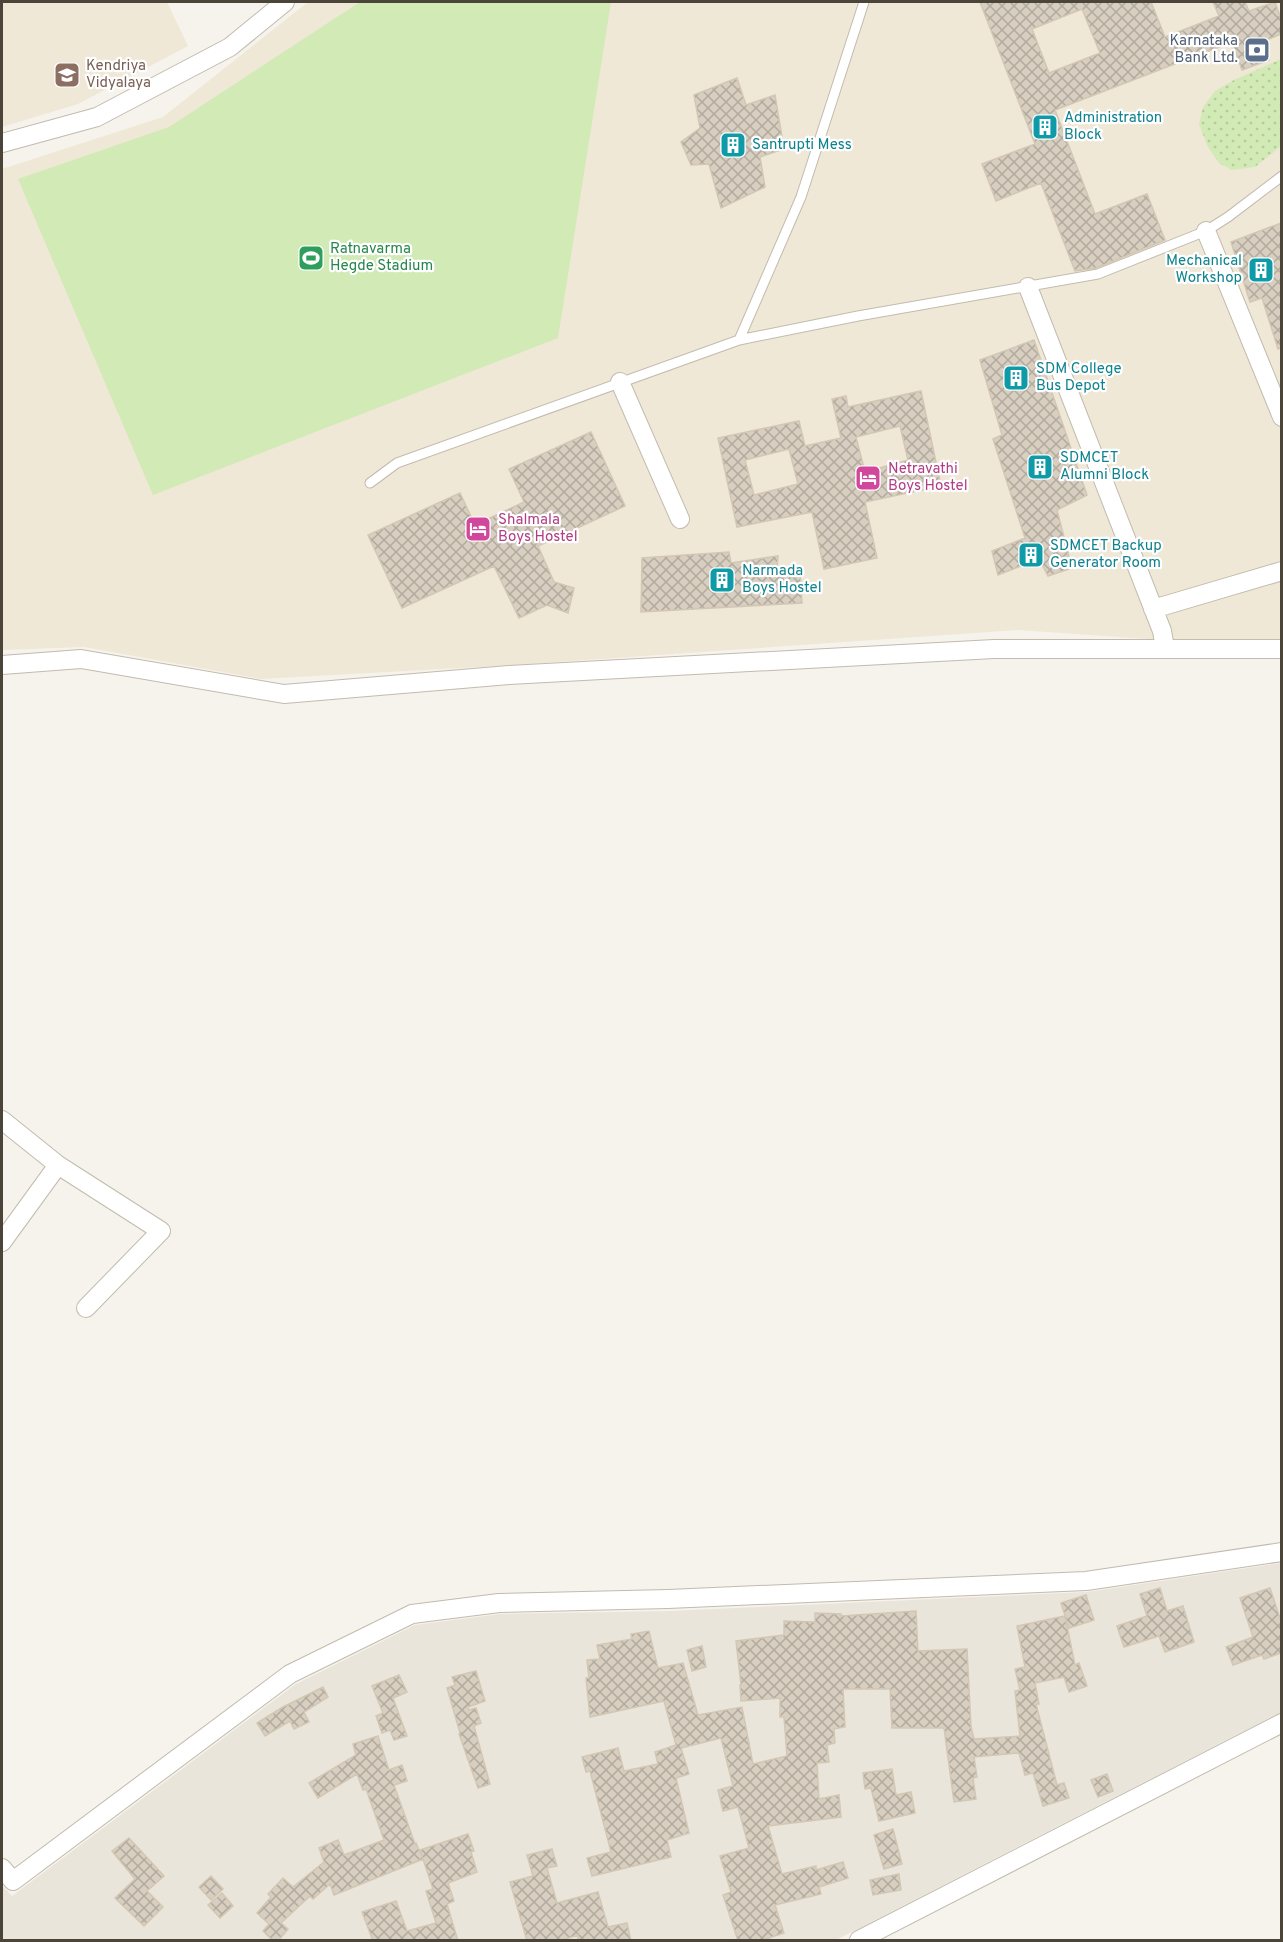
<svg xmlns="http://www.w3.org/2000/svg" width="1283" height="1942" font-family="Overpass,sans-serif">
  <style>
    .residential { fill: #eae5da }
    .education { fill: #efe8d6 }
    .green { fill: #d2eab5 }
    .garden { fill: url(#garden-dots) }
    .building { fill: url(#building-cross-hatch); stroke: #d3c7b4; stroke-width: 1.5; fill-rule: evenodd }
    .lines { fill: none; stroke-linecap: round; stroke-linejoin: round }
    .service-casing { stroke: #c2bbae; stroke-width: 11 }
    .minor-casing { stroke: #c2bbae; stroke-width: 20 }
    .service { stroke: #fff; stroke-width: 9 }
    .minor { stroke: #fff; stroke-width: 18 }
    .labels { text-anchor: middle; dominant-baseline: central; stroke-width: 4.5; stroke-linejoin: round; paint-order: stroke }
    .service-label { font-size: 15px; fill: #4e5e75; stroke: #fff; text-anchor: end }
    .education-label { font-size: 15px; fill: #785e54; stroke: #fff; text-anchor: start }
    .culture-label { font-size: 15px; fill: #0d838f; stroke: #fff; text-anchor: start }
    .leisure-label { font-size: 15px; fill: #27864d; stroke: #fff; text-anchor: start }
    .hotel-label { font-size: 15px; fill: #b23c85; stroke: #fff; text-anchor: start }
  </style>
  <defs>
    <pattern id="garden-dots" width="8" height="8" patternUnits="userSpaceOnUse" patternTransform="scale(1.5)"><rect width="8" height="8" fill="#d2eab5"/><path d="M2 2h.1M6 6h.1" fill="none" stroke="#b6ca9c" stroke-width="1.8" stroke-linecap="round"/></pattern>
    <pattern id="building-cross-hatch" width="8" height="8" patternUnits="userSpaceOnUse" patternTransform="scale(1.5)"><rect width="8" height="8" fill="#d8cfc1"/><path d="M0 0l8 8M0 8l8-8" fill="none" stroke="#b1aa9e"/></pattern>
  </defs>
  <rect width="100%" height="100%" fill="#f6f3ec"/>
  <path class="residential" d="M1281,1563V1714L1238,1734L836,1940H2V1885L12,1896L296,1684L415,1625L500,1614L669,1611L1087,1592Z"/>
  <path class="education" d="M2,2H167L188,46L78,104L2,127Z
    M308,2H1281V640H1163L1018,630L514,665L261,679L84,647L2,650V169L163,117Z"/>
  <path class="green" d="M360,2H611L558,338L153,495L18,179L169,127Z"/>
  <path class="garden" d="M1281,59V146L1255,167L1232,170L1219,163L1208,147L1199,124L1203,107L1215,91L1234,80Z"/>
  <path class="building" d="M980,2H1151L1165,37L1219,16L1213,2H1245L1249,11L1275,2L1281,19V34L1262,42L1269,60L1242,70L1232,42L1055,110L1095,214L1147,194L1165,240L1096,268L1075,271L1041,183L996,201L982,164L1035,144ZM1082,9L1100,53L1049,73L1032,29Z
    M737,78L746,105L775,95L784,149L760,157L765,187L721,208L709,164L691,165L681,142L700,128L694,95Z
    M1281,223V348L1278,349L1262,298L1250,302L1231,242Z
    M1034,340L1087,495L1057,510L1072,568L1048,576L1039,559L998,575L992,551L1025,538L993,439L1002,435L980,360Z
    M921,391L941,486L865,502L877,558L824,569L812,512L737,527L718,438L799,421L805,446L841,438L832,399L846,396L848,407ZM900,426L908,460L865,472L856,437ZM789,449L798,484L754,495L745,460Z
    M591,432L625,506L538,546L554,582L574,588L568,613L547,605L519,618L494,566L402,608L368,535L460,493L475,525L524,502L509,469Z
    M729,552L731,563L778,556L777,570L800,569L802,603L641,612L642,558Z
    M1160,1588L1167,1611L1183,1606L1194,1642L1165,1652L1159,1636L1124,1647L1117,1626L1147,1616L1140,1594Z
    M1270,1588L1281,1621V1653L1264,1659L1262,1655L1233,1665L1226,1647L1253,1637L1240,1598Z
    M1086,1595L1094,1620L1069,1628L1061,1603Z
    M916,1611L918,1651L967,1649L971,1727L974,1739L1020,1736L1015,1691L1020,1690L1015,1669L1025,1667L1017,1626L1065,1616L1075,1665L1079,1663L1087,1686L1069,1692L1064,1677L1035,1683L1039,1704H1036L1057,1785L1064,1783L1069,1798L1043,1806L1033,1773L1025,1775L1019,1753L974,1757L977,1777L973,1778L976,1799L954,1802L944,1728H892L890,1689H843L845,1727L834,1729L835,1743L827,1745L829,1762L817,1763L819,1799L839,1795L841,1817L768,1826L782,1874L816,1866V1870L843,1862L848,1878L819,1887L821,1894L775,1905L784,1933L760,1941H738L723,1895L731,1892L720,1856L749,1848L738,1807L723,1811L718,1790L733,1786L721,1738L681,1748L689,1774L676,1778L689,1833L667,1840L671,1857L592,1876L587,1858L611,1852L590,1771L586,1772L582,1757L618,1748L624,1771L658,1764L655,1752L676,1745L664,1701L590,1717L586,1678H589L587,1660L600,1659L597,1645L632,1639L631,1634L649,1631L658,1668L683,1663L698,1715L742,1707L753,1764L787,1756L784,1717H780V1698L741,1701L740,1685H741L736,1641L784,1635V1621L815,1622V1613L841,1614V1616Z
    M702,1646L706,1667L692,1671L687,1650Z
    M476,1671L485,1701L468,1707L469,1710L476,1708L481,1723L474,1726L490,1784L478,1788L459,1734L460,1733L447,1688L455,1685L452,1677Z
    M399,1675L407,1692L393,1698L407,1736L394,1740L390,1730L382,1733L376,1716L383,1713L372,1686Z
    M323,1687L328,1697L304,1712L309,1722L294,1729L290,1721L265,1736L257,1723L283,1707Z
    M378,1736L389,1770L402,1765L407,1781L394,1785L415,1844L416,1843L423,1859L334,1895L330,1884L313,1899L310,1896L281,1923L288,1929L278,1941H273L263,1931L269,1924L257,1913L271,1897L268,1894L283,1878L293,1887L324,1862L319,1848L338,1840L344,1855L384,1840L366,1789L363,1790L357,1774L318,1798L309,1783L356,1755L353,1744Z
    M892,1769L896,1795L911,1792L915,1813L879,1821L871,1788L865,1789L863,1773Z
    M1107,1774L1113,1791L1098,1797L1091,1780Z
    M893,1829L902,1864L884,1869L874,1835Z
    M468,1834L474,1851L471,1852L477,1872L448,1883L454,1901L447,1904L458,1941H373L362,1912L396,1901L407,1931L436,1923L426,1891L433,1889L420,1850Z
    M129,1838L164,1876L147,1891L163,1907L144,1926L115,1898L135,1879L112,1851Z
    M552,1849L557,1866L547,1868L557,1903L598,1892L608,1927L627,1923L631,1941H578V1935L560,1941H527L510,1882L533,1876L527,1855Z
    M899,1874L901,1890L873,1895L870,1880Z
    M211,1876L223,1889L211,1900L199,1887Z
    M222,1893L233,1906L220,1918L208,1905Z"/>
  <g class="lines">
    <g class="service-casing">
      <path id="service" d="M739,340L801,197L864,2
        M370,483L397,463L739,340L858,316L1098,274L1206,231L1228,217L1282,176"/>
    </g>
    <g class="minor-casing">
      <path id="minor" d="M2,143L97,117L230,47L285,2
        M1206,231L1282,417
        M1028,287L1162,631L1165,648
        M620,382L680,519
        M1153,609L1282,571
        M2,665L81,659L284,694L509,675L994,649H1282
        M2,1120L58,1165L161,1231L86,1308
        M2,1242L58,1165
        M2,1868L13,1881L290,1674L412,1614L499,1603L668,1599L1086,1581L1282,1552
        M859,1940L1282,1723"/>
    </g>
    <use href="#service" class="service"/>
    <use href="#minor" class="minor"/>
  </g>
  <defs>
    <g id="bank-square" transform="scale(1.35)"><rect x="-9" y="-9" width="18" height="18" rx="4" fill="#5c6f8a" stroke="#fff"/><path d="M-6-4H6V4H-6ZM0-2.3a2.3 2.3 0 1 0 0 4.6a2.3 2.3 0 1 0 0-4.6Z" fill="#fff"/></g>
    <g id="school-square" transform="scale(1.35)"><rect x="-9" y="-9" width="18" height="18" rx="4" fill="#8d6e63" stroke="#fff"/><path d="M0-5L7-2L0 1L-7-2ZM-4 1L0 2.5L4 1V4Q0 6-4 4Z" fill="#fff"/></g>
    <g id="building-square" transform="scale(1.35)"><rect x="-9" y="-9" width="18" height="18" rx="4" fill="#0f9aa8" stroke="#fff"/><path d="M-4-6H4V6H1V3H-1V6H-4ZM-2.5-4.3h1.7v1.8h-1.7ZM.8-4.3h1.7v1.8H.8ZM-2.5-1h1.7V.8h-1.7ZM.8-1h1.7V.8H.8Z" fill="#fff"/></g>
    <g id="stadium-square" transform="scale(1.35)"><rect x="-9" y="-9" width="18" height="18" rx="4" fill="#2e9e5b" stroke="#fff"/><path d="M0-5a6.5 5 0 1 0 0 10a6.5 5 0 1 0 0-10ZM-3.5-1.8h7v3.6h-7Z" fill="#fff"/></g>
    <g id="hotel-square" transform="scale(1.35)"><rect x="-9" y="-9" width="18" height="18" rx="4" fill="#d1479c" stroke="#fff"/><path d="M-6-4.5h1.5V1H6V5H4.5V3h-9V5H-6ZM-4 0a1.8 1.8 0 1 1 3.6 0ZM.5 0V-2.5h3Q6-2.5 6 0Z" fill="#fff"/></g>
  </defs>
  <g fill-rule="evenodd">
    <use href="#bank-square" x="1257" y="50"/>
    <use href="#school-square" x="67" y="75"/>
    <use href="#building-square" x="1045" y="127"/>
    <use href="#building-square" x="733" y="145"/>
    <use href="#stadium-square" x="311" y="258"/>
    <use href="#building-square" x="1261" y="270"/>
    <use href="#building-square" x="1016" y="378"/>
    <use href="#building-square" x="1040" y="467"/>
    <use href="#hotel-square" x="868" y="478"/>
    <use href="#hotel-square" x="478" y="529"/>
    <use href="#building-square" x="1031" y="555"/>
    <use href="#building-square" x="722" y="580"/>
  </g>
  <g class="labels">
    <g class="service-label">
      <text x="1238" y="41">Karnataka<tspan x="1238" dy="17">Bank Ltd.</tspan></text>
    </g>
    <g class="education-label">
      <text x="86" y="66">Kendriya<tspan x="86" dy="17">Vidyalaya</tspan></text>
    </g>
    <g class="culture-label">
      <text x="1064" y="118">Administration<tspan x="1064" dy="17">Block</tspan></text>
      <text x="752" y="145">Santrupti Mess</text>
      <text x="1242" y="261" text-anchor="end">Mechanical<tspan x="1242" dy="17">Workshop</tspan></text>
      <text x="1036" y="369">SDM College<tspan x="1036" dy="17">Bus Depot</tspan></text>
      <text x="1060" y="458">SDMCET<tspan x="1060" dy="17">Alumni Block</tspan></text>
      <text x="1050" y="546">SDMCET Backup<tspan x="1050" dy="17">Generator Room</tspan></text>
      <text x="742" y="571">Narmada<tspan x="742" dy="17">Boys Hostel</tspan></text>
    </g>
    <g class="leisure-label">
      <text x="330" y="249">Ratnavarma<tspan x="330" dy="17">Hegde Stadium</tspan></text>
    </g>
    <g class="hotel-label">
      <text x="888" y="469">Netravathi<tspan x="888" dy="17">Boys Hostel</tspan></text>
      <text x="498" y="520">Shalmala<tspan x="498" dy="17">Boys Hostel</tspan></text>
    </g>
  </g>
  <rect width="1283" height="1942" fill="none" stroke="#4b4439" stroke-width="6"/>
</svg>
